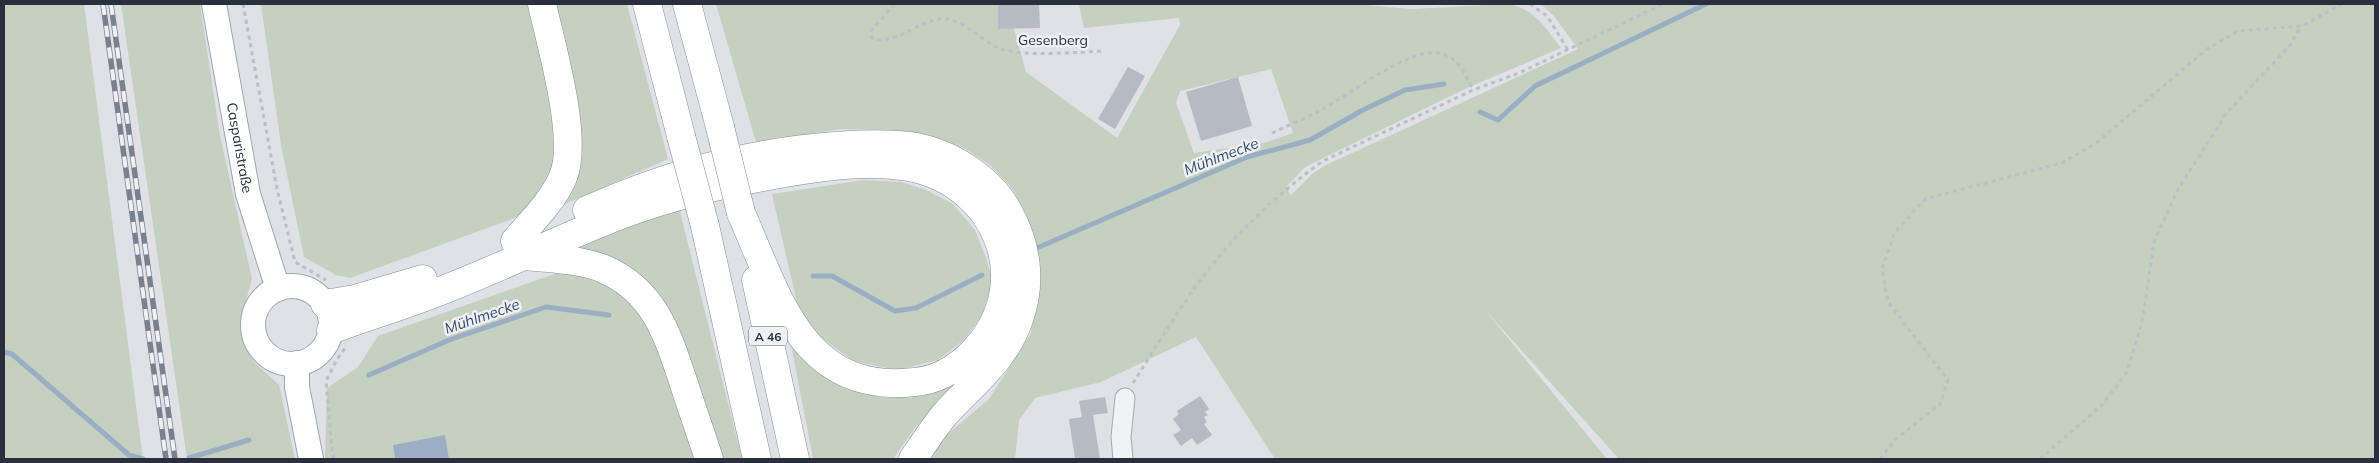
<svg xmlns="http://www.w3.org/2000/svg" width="2379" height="463" font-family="Mulish,sans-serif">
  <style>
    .green { fill: #c4d0c0; fill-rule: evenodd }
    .water { fill: #9caec4 }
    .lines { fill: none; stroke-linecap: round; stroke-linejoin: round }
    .stream { stroke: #9caec4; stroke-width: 5 }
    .building { fill: #b6bbc3 }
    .minor-casing { stroke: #a5a8b0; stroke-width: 21 }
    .major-casing { stroke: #9fa6b1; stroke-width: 26 }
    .highway-casing { stroke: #878f9c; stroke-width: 29 }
    .path { stroke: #bdbfc5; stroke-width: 3; stroke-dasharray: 4 4; stroke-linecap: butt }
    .minor { stroke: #f1f2f5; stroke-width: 19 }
    .major { stroke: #fff; stroke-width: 24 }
    .highway { stroke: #fff; stroke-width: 28 }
    .rail-casing { stroke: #79818f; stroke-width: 5.5 }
    .rail { stroke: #eef0f4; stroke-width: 4; stroke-dasharray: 11; stroke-linecap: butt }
    .highway-bridge-casing { stroke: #878f9c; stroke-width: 29; stroke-linecap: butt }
    .highway-bridge { stroke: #fff; stroke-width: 28 }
    .labels { text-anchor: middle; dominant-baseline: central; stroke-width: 5; stroke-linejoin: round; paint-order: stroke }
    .shield { fill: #eef0f4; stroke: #646973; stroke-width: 1 }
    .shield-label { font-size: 12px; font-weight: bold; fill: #292f3c }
    .street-label { font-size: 14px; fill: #292f3c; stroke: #eef0f4 }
    .water-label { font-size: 15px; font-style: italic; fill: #374d6c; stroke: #eef0f4 }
  </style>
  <rect width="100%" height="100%" fill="#dfe1e7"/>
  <path class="green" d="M4,4H84L143,459H4Z
    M121,4H200L220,136L252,279L241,319L253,361L279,385L295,459H187Z
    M261,4H533L559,134L546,193L515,218L350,278L336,275L304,257L281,145Z
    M551,4H627L668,159L556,208Z
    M716,4H1007L1026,72L1117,138L1180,25L1179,18L1084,28L1079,4H1354L1411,9L1508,4C1534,8 1546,28 1561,48L1467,88L1305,167L1286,187L1291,195L1313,173L1326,165L1578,49L1554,16L1541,4H1663L1660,6L1665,4H2375V459H1619L1485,310L1607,459H1275L1196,337L1101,382L1035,398L1019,420L1015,459H928L942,439L989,399L1031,333L1037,260L1035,237L1023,208L1011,187L990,165L964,148L931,138L889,130L841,129L756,142ZM1271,69L1293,133L1264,143L1194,153L1176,103L1180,91Z
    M864,180L901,182L926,190L953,204L975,230L986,258L993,282L982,315L965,339L938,360L898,370L853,361L818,335L798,307L772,194Z
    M679,208L742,459H718L655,299L561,251Z
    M563,271L612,287L645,317L673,380L697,459H449L445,436L393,445L395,459H325L327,388L358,367L378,336Z
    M790,339L814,369L852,390L910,398L964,377L914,429L893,459H813Z"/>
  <path class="water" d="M445,435L449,459H395L393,445Z"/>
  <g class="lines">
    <path class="stream" d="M1480,112L1498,120L1535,86L1706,4
      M1037,248L1247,157L1310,140L1363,110L1405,90L1444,84
      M813,276H832L895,311L916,308L982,275
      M4,352L12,354L129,455L143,459
      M369,375L449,340L546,307L609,315
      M189,458L249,440"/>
  </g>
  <path class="building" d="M998,4H1039L1040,28L998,29Z
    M1128,67L1145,76L1115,129L1098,119Z
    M1238,77L1252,126L1201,141L1186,92Z
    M1200,396L1209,409L1205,412L1208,415L1204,417L1207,422L1204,424L1212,435L1197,445L1192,438L1181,446L1173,435L1181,430L1173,419L1179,414L1177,411Z
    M1105,397L1108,413L1093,415L1100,459H1075L1069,419L1082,417L1079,401Z"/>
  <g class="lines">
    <g class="minor-casing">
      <path id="minor" d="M1123,459L1121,437L1125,398"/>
    </g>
    <g class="major-casing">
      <g id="major">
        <path id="s1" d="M214,4L248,194L278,289"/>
        <circle cx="292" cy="325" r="39"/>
        <path d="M297,363V387L311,459"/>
      </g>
    </g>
    <g class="highway-casing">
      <path id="highway" d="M647,4L681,136
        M687,4L720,127
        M587,210C660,178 724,159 804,149C838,145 875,142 909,146C948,151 991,178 1009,213C1027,245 1032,283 1019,319C1005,361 974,382 946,413C934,427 924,443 913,459
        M705,226L757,459
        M515,241C532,221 553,201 563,177C579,139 551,45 542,4
        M526,256C551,259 580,259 604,269C655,291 668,336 684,384C692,409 701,434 709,459
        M756,280L795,459
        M325,304L355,299L423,279
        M331,330C368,316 406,305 443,290C502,267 559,239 618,216C672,195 729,183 785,173C825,166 869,160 909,167C999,184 1038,286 972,353C957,368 937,380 915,382C802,395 778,296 741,213"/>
    </g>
    <path class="path" d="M243,4L277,189L295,262L326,280
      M894,4L871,31L872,38C896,46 917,21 940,19C963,17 982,42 1001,49C1023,57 1079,52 1104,51
      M1530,4L1547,16L1568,50
      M1272,133C1288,125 1305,119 1321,110C1350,95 1405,49 1438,53C1458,56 1465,74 1473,90
      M1133,383C1153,352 1172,320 1193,290C1228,241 1274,196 1323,161L1473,90L1519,73L1663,4
      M334,459L332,449L326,381L336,361L345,348
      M1645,459H1647
      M1880,459L1895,440L1940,404L1948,380L1888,302L1882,269L1895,232L1925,199L2062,163L2095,144L2207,49L2238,31L2302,26L2342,4
      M2040,459L2103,404L2127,372L2142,323L2154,242L2177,191L2226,114L2291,44L2301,26"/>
    <use href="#minor" class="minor"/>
    <use href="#major" class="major"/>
    <use href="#highway" class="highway"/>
    <g class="rail-casing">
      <path id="rail" d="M103,4L166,459
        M111,4L175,459"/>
    </g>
    <use href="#rail" class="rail"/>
    <g class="highway-bridge-casing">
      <path id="highway-bridge" d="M720,127L741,213
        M681,136L705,226"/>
    </g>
    <use href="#highway-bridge" class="highway-bridge"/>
  </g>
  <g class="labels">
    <rect class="shield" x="749" y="326.5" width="38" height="19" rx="4"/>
    <g class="shield-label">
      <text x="768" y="336">A 46</text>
    </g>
    <g class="street-label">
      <text x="1053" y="40">Gesenberg</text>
      <text stroke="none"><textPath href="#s1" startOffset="146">Casparistraße</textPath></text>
    </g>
    <g class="water-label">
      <text transform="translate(1221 156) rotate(-21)">Mühlmecke</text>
      <text transform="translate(482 316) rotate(-19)">Mühlmecke</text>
    </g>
  </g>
  <rect width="2379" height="463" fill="none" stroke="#292f3c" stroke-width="10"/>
</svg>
